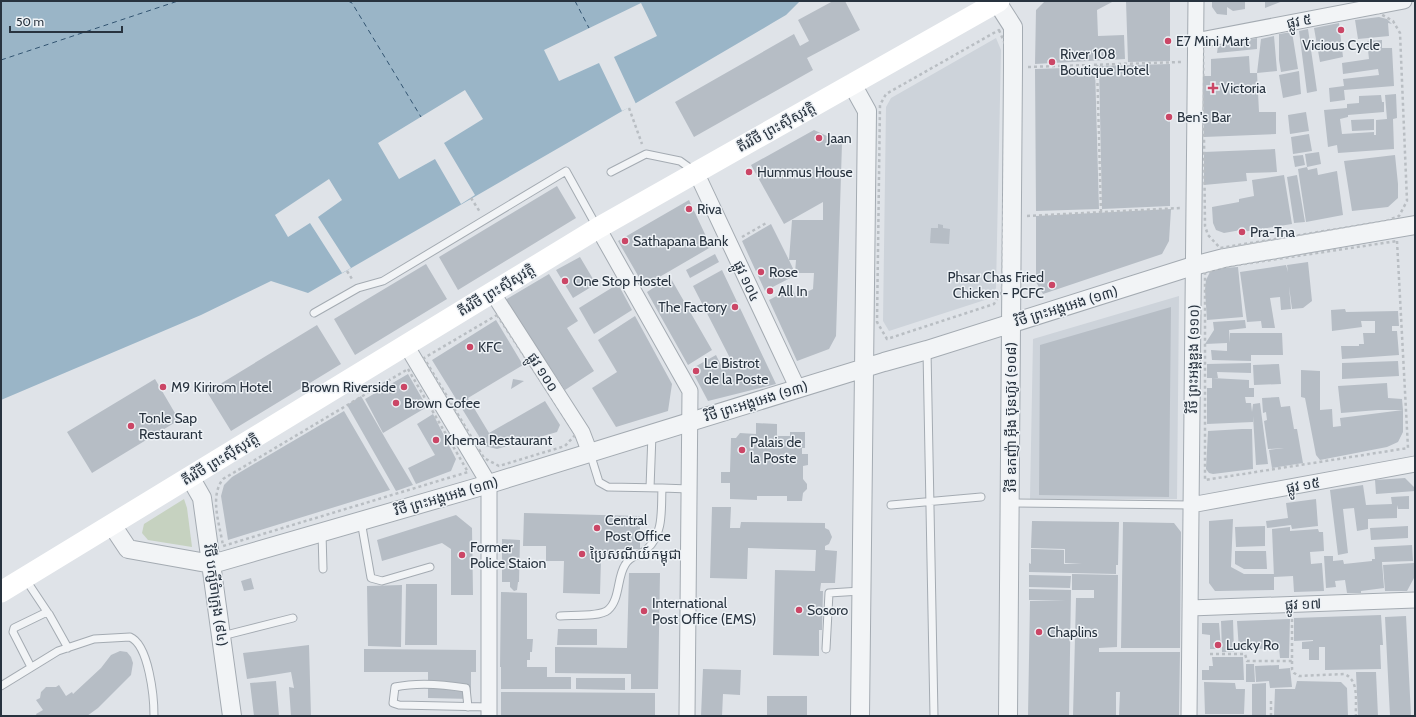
<svg xmlns="http://www.w3.org/2000/svg" width="1416" height="717" font-family="Cabin,'Noto Sans Khmer',sans-serif">
  <style>
    .built { fill: #cdd3da }
    .green { fill: #c6d2c0 }
    .water { fill: #9ab5c7 }
    .pier { fill: #dfe3e8 }
    .lines { fill: none; stroke-linecap: round; stroke-linejoin: round }
    .ferry { stroke: #335572; stroke-width: 1; stroke-dasharray: 5 4; stroke-linecap: butt }
    .building { fill: #b6bdc5 }
    .service-casing { stroke: #a4abb2; stroke-width: 9 }
    .minor-casing { stroke: #a4abb2; stroke-width: 17 }
    .tertiary-casing { stroke: #a4abb2; stroke-width: 20 }
    .path { stroke: #b9bec3; stroke-width: 2.5; stroke-dasharray: 3 3; stroke-linecap: butt }
    .service { stroke: #f2f4f6; stroke-width: 7 }
    .minor { stroke: #f2f4f6; stroke-width: 15 }
    .tertiary { stroke: #f2f4f6; stroke-width: 18 }
    .secondary { stroke: #fff; stroke-width: 21 }
    .poi-dot { fill: #cb4666; stroke: #eef2f6; stroke-width: 1.5 }
    .labels { text-anchor: middle; dominant-baseline: central; stroke-width: 3; stroke-linejoin: round; paint-order: stroke }
    .street-label { font-size: 14px; fill: #28333f; stroke: #eef2f6 }
    .poi-label { font-size: 14px; fill: #28333f; stroke: #eef2f6; text-anchor: start }
  </style>
  <rect width="100%" height="100%" fill="#dfe3e8"/>
  <path class="built" d="M996,38L1001,50L996,288L991,298L889,331L883,321L886,107L891,98Z
    M1179,296L1177,499H1030L1033,339Z"/>
  <path class="green" d="M184,499L187,508L192,547L148,540L142,533L144,524Z"/>
  <path class="water" d="M1,1H800L786,15C627,109 467,201 308,293L271,281L201,315L1,400Z"/>
  <path class="pier" d="M641,3L657,36L614,57L636,104L622,111L599,63L559,81L544,50Z
    M465,90L483,119L444,143L475,195L461,204L435,159L399,179L378,143Z
    M329,179L342,200L318,217L351,268L342,273L310,223L288,237L275,215Z"/>
  <g class="lines">
    <path class="ferry" d="M348,1L352,3L421,117
      M575,1L589,28
      M1,60L178,1"/>
  </g>
  <path class="building" d="M833,1H845L860,30L807,58L813,70L694,137L675,102L794,34L800,46L809,41L798,20Z
    M1045,1H1114L1097,10L1098,36L1124,35L1125,59L1035,64L1036,10Z
    M1126,1H1170V61L1128,62Z
    M1212,1H1245V9L1233,11L1227,7V15L1217,14L1212,7Z
    M1265,1H1283L1265,8Z
    M1379,17L1387,19L1392,24L1388,23L1389,36L1358,39L1355,20Z
    M1339,23L1343,57L1320,62L1314,28Z
    M1308,29L1317,91L1307,93L1299,31Z
    M1292,32L1298,69L1281,72L1279,60V34Z
    M1274,36L1277,71L1257,73L1261,39Z
    M1257,38V49L1217,53L1218,46Z
    M1382,40V48H1392L1394,86L1344,90L1345,100L1330,102L1329,88L1344,86L1343,79L1379,75L1378,69L1343,74L1342,63L1369,59L1367,41Z
    M1249,56L1250,73H1257L1259,112H1276V134L1204,137V76H1211V59Z
    M1170,64V206L1102,209L1099,66Z
    M1095,67L1099,209L1036,211L1035,69Z
    M1299,71L1301,94L1283,98L1279,75Z
    M1396,94L1397,118L1393,119L1394,149L1338,153L1337,145L1328,147L1324,110L1347,108V104L1359,103V96L1381,95L1382,102H1384V112L1348,115V117L1340,119L1342,134L1374,132V135H1376V120L1387,119L1385,95Z
    M1306,112L1309,131L1290,134L1288,115Z
    M1374,119V130L1352,131L1351,120Z
    M814,130L842,143L836,336L829,349L797,361L769,300L792,288L796,297L813,289L814,273H795L796,260H789L796,275L765,291L742,241L771,224L789,260L792,220H823V202L784,224L751,165Z
    M1309,134L1312,151L1293,154L1291,137Z
    M1275,149L1277,172L1246,173L1247,181L1204,185V152Z
    M1319,152L1321,164L1307,167L1308,170L1317,168L1318,175L1337,171L1343,215L1306,222L1298,169L1307,167L1305,154Z
    M1303,155L1305,165L1295,167L1293,156Z
    M1395,155L1398,184V198L1388,207L1352,211L1344,161Z
    M1284,175L1292,224L1242,232L1241,230L1224,233L1216,230L1213,223L1212,207L1239,202V199L1254,196L1252,180Z
    M1297,175L1305,222L1294,223L1287,177Z
    M557,186L576,218L458,290L439,257Z
    M689,200L711,247L644,286L618,241Z
    M1171,209L1169,241L1162,254L1043,294L1036,282V216Z
    M938,224L943,225V228L950,229L949,244L930,243L931,228H938Z
    M715,254L719,262L690,278L686,270Z
    M580,257L596,284L573,298L556,270Z
    M1308,262L1312,301L1303,308L1292,309L1289,286L1291,309L1281,310L1280,297L1270,298L1275,328H1262L1261,321L1247,322L1240,272L1286,265L1288,272L1287,265Z
    M426,264L447,299L355,355L334,319Z
    M1238,267L1243,317L1207,320L1205,290L1206,280L1210,272L1221,268Z
    M722,270L776,384L708,401L691,369L716,355L721,365L731,360L693,286Z
    M549,274L578,321L567,328L594,371L565,390L505,300Z
    M670,277L712,350L688,365L647,292Z
    M618,284L632,310L594,334L579,308Z
    M1171,307L1169,497L1039,495L1040,345Z
    M1345,309L1346,312L1398,311L1399,326H1392V331H1397L1399,355L1342,359L1341,346H1359V344H1364L1363,333H1375V321H1361L1362,327L1332,331L1331,310Z
    M635,316L672,384L668,411L616,427L592,388L617,372L598,340Z
    M496,320L523,365L468,398L489,433L545,401L560,425L557,432L497,449L485,446L432,360Z
    M1245,320L1246,328L1229,330L1230,343V333H1282L1283,355H1251V361L1212,360L1211,350L1227,351V343L1205,344L1214,330L1213,322Z
    M317,325L341,364L231,431L207,392Z
    M1398,361L1399,376L1342,379V363Z
    M1251,363V373L1217,372L1218,378H1207V364Z
    M1279,364L1281,384L1254,385L1253,365Z
    M1301,370L1320,371V410L1332,409L1333,427L1341,426L1340,418L1403,410V432L1398,442L1387,447L1320,460L1316,455L1305,398L1301,397Z
    M408,374L427,407L383,433L365,399Z
    M1212,378L1249,380V388H1254V397H1245L1246,403H1251L1252,412L1253,404L1260,403L1268,464L1256,465L1253,416V422L1207,424V388H1212Z
    M155,379L179,420L92,473L67,432Z
    M513,379L524,381L511,389Z
    M1387,383L1388,398L1402,399L1403,410H1378L1341,413L1338,386Z
    M361,396L388,443L413,485L396,491L347,405Z
    M1279,397L1281,407L1290,406L1294,429H1297L1303,463L1272,468L1269,450L1284,448L1268,449L1264,421L1267,420L1266,412L1263,413L1262,398Z
    M344,411L390,490L228,540L221,496L224,485L232,477Z
    M433,414L456,459L451,471L416,484L408,468L435,455L417,424Z
    M756,423L777,424V436H790V432H805V448H802V454H808V465L803,466V479L807,484V489L803,493L802,501H787V496H757V500L730,499V483H721V472H730L731,438H736L740,433L756,434Z
    M1242,429H1252L1253,469L1213,474L1209,473L1206,469L1208,431Z
    M1405,478L1415,488V491L1376,494L1375,480Z
    M1363,485L1366,505L1392,504L1391,497L1409,496V509H1398L1397,505V518L1368,519V529L1357,531L1354,508L1343,509L1348,553L1338,555L1330,490Z
    M1316,499L1318,526L1292,529L1291,525L1267,528L1266,521L1288,518L1286,503Z
    M712,507H731L730,528H740L741,522L825,523V528L829,530L832,537L829,544L825,546V550L837,551L835,583H821L820,591H823L822,630H819V656L773,655L775,570L815,571L816,550L748,548L747,579L710,578Z
    M524,513L640,516V549H618V559H601L600,594L563,593L564,561H546V546H523Z
    M456,515L472,528L473,595H451V549L442,543L382,561L377,540Z
    M1233,519L1231,567L1244,574H1274V590L1219,591H1215L1209,583V521Z
    M1032,521L1119,522L1118,565H1116V574L1029,572V563L1031,564V549L1064,550V564H1082L1065,563V549L1031,548Z
    M1123,522L1174,523L1181,532L1180,648H1121Z
    M1265,526V546L1236,547L1235,527Z
    M1408,526V538L1371,540L1370,528Z
    M1290,527V531L1318,529L1319,532H1323L1324,551L1310,552L1311,564L1322,563L1324,591L1294,592L1293,576L1274,577L1272,529Z
    M502,539L520,540L519,582H518L517,590L514,591L510,587V582H502Z
    M1412,545L1413,561L1382,562L1384,588L1361,591V593H1347L1345,580L1335,581L1336,587L1326,588L1324,556H1333V561L1343,560L1344,564L1372,561V559H1375L1374,547Z
    M1235,551H1266L1267,569H1244L1235,564Z
    M1414,563V578L1407,591H1385L1383,565Z
    M629,573H660L658,689H631V674L555,673V647L627,648Z
    M1072,574L1118,575L1117,647L1099,648V652H1180L1179,716H1119L1120,692H1116V716H1073L1076,598H1094V590H1072Z
    M1029,575L1071,576L1070,588L1029,587Z
    M251,578L254,589L244,591L241,581Z
    M406,584H437V645H405Z
    M402,585L401,647L368,646L367,586Z
    M1029,589L1071,590L1069,716H1028L1030,601H1066L1029,600Z
    M501,592L527,593V639H533L532,652H530V660H527V667H500Z
    M1381,615L1383,645H1380L1381,669L1325,670V647H1319V660H1309V649H1302V642L1313,641V640L1294,641V618Z
    M1406,616L1411,716H1390L1385,617Z
    M1290,619L1289,658H1280L1279,648L1239,650L1237,621Z
    M1233,620L1234,652H1222L1221,621Z
    M1202,623H1219L1221,649H1210V635L1202,634Z
    M558,629H597V645H557Z
    M309,645L311,716H291L289,687L294,688L291,672L247,679L243,653Z
    M364,649L476,650V672H471V699L428,698V672H364Z
    M120,651L127,652L131,657L133,663L131,675L98,708L87,716H37L36,714L43,710L36,700L40,698L41,692L46,687H56L59,685L66,696L72,692L73,694L101,668L111,655Z
    M1212,657H1243L1244,680H1202V670H1209V666H1213Z
    M1246,664H1254L1255,682H1246Z
    M1279,665V669L1290,668L1292,687L1270,688L1269,681L1256,682L1255,666Z
    M501,667H547V677H571V689H501Z
    M703,669L741,670L740,695L723,694L722,716H701Z
    M1356,672H1376L1378,716H1358Z
    M576,678H625V690L576,689Z
    M276,681L279,716H254L250,683Z
    M1297,681L1341,682L1347,688L1348,716H1274L1275,689H1295Z
    M1204,682L1235,683L1236,689H1245L1244,714H1205Z
    M1266,683V716H1252V684Z
    M501,692L655,693V716H501Z
    M767,696H807V716H767Z"/>
  <g class="lines">
    <g class="service-casing">
      <path id="service" d="M611,172L646,154L680,161L694,171
        M314,313L358,288L383,281L566,171L597,227
        M927,351L934,716
        M590,453L599,482L608,487L662,488
        M650,488L652,434
        M1011,503L1191,505
        M891,505L981,497
        M361,521L371,578L382,581L430,567
        M322,533L323,569
        M26,580L48,613
        M560,616C571,615 600,617 608,610C620,600 617,577 625,565C630,555 640,556 647,549C664,534 661,509 662,488L689,489
        M222,636L293,618
        M826,649L829,593L861,591
        M31,667L13,632L14,628L45,613L49,614L68,648
        M1,686L58,651L94,639L130,637C149,645 154,697 154,716
        M468,707L466,688C442,684 418,682 395,687L393,703L399,705L489,707"/>
    </g>
    <g class="minor-casing">
      <path id="minor" d="M1195,41L1404,1
        M696,172L798,389
        M598,228L690,391L687,716
        M492,292L582,432L590,453
        M406,345L489,484V716
        M1191,505L1415,464
        M1190,608L1415,600
        M1189,716L1196,1"/>
    </g>
    <g class="tertiary-casing">
      <path id="tertiary" d="M997,2L1013,27V67L1008,716
        M852,84L867,111L860,716
        M190,477L202,498L232,716
        M112,525L128,549L212,564L489,484L884,362L927,350L1193,266L1224,258L1415,225"/>
    </g>
    <path class="path" d="M1377,12L1393,21L1400,33L1407,201L1399,216L1386,221L1220,248L1208,235L1205,226L1203,46Z
      M999,30L1007,49L1002,290L994,304L887,339L877,322L880,105L886,94Z
      M1097,65L1101,212
      M1028,67L1181,62
      M629,108L642,144
      M471,198L480,212
      M1027,216L1180,208
      M742,237L768,222
      M1397,241L1408,448L1205,480V273L1224,267Z
      M347,271L352,279
      M497,315L576,434L565,446L499,466L484,458L424,358Z
      M408,369L468,472L223,546C220,525 209,497 223,479Z
      M1292,619V669L1294,673L1299,676L1344,674C1360,680 1355,702 1356,716
      M1210,654H1245L1247,661H1292
      M1271,716V700"/>
    <use href="#service" class="service"/>
    <use href="#minor" class="minor"/>
    <use href="#tertiary" class="tertiary"/>
    <path class="secondary" d="M1,592L598,228L999,1"/>
  </g>
  <g class="poi-dot">
    <circle cx="1341" cy="30" r="4"/>
    <circle cx="1168" cy="41" r="4"/>
    <circle cx="1052" cy="62" r="4"/>
    <path d="M1211 82h4v4h4v4h-4v4h-4v-4h-4v-4h4z"/>
    <circle cx="1169" cy="117" r="4"/>
    <circle cx="819" cy="138" r="4"/>
    <circle cx="749" cy="172" r="4"/>
    <circle cx="689" cy="209" r="4"/>
    <circle cx="1242" cy="232" r="4"/>
    <circle cx="625" cy="241" r="4"/>
    <circle cx="761" cy="272" r="4"/>
    <circle cx="565" cy="281" r="4"/>
    <circle cx="1052" cy="285" r="4"/>
    <circle cx="770" cy="291" r="4"/>
    <circle cx="735" cy="307" r="4"/>
    <circle cx="470" cy="347" r="4"/>
    <circle cx="696" cy="371" r="4"/>
    <circle cx="163" cy="387" r="4"/>
    <circle cx="404" cy="387" r="4"/>
    <circle cx="396" cy="403" r="4"/>
    <circle cx="131" cy="426" r="4"/>
    <circle cx="436" cy="440" r="4"/>
    <circle cx="742" cy="450" r="4"/>
    <circle cx="597" cy="528" r="4"/>
    <circle cx="582" cy="554" r="4"/>
    <circle cx="462" cy="555" r="4"/>
    <circle cx="799" cy="610" r="4"/>
    <circle cx="644" cy="611" r="4"/>
    <circle cx="1039" cy="632" r="4"/>
    <circle cx="1218" cy="645" r="4"/>
  </g>
  <g class="labels">
    <g class="street-label">
      <text transform="translate(1299 21) rotate(-11)">ផ្លូវ ៥</text>
      <text transform="translate(776 127) rotate(-29)">តីរវិថី ព្រះស៊ីសុវត្តិ</text>
      <text transform="translate(747 281) rotate(65)">ផ្លូវ ១០៤</text>
      <text transform="translate(496 290) rotate(-31)">តីរវិថី ព្រះស៊ីសុវត្តិ</text>
      <text transform="translate(1066 306) rotate(-17)">វិថី ព្រះអង្គអេង (១៣)</text>
      <text transform="translate(1193 359) rotate(-89)">វិថី ព្រះអង្គឌួង (១១០)</text>
      <text transform="translate(543 372) rotate(57)">ផ្លូវ ១០០</text>
      <text transform="translate(756 401) rotate(-17)">វិថី ព្រះអង្គអេង (១៣)</text>
      <text transform="translate(1011 417) rotate(-90)">វិថី ឧកញ៉ា អ៊ីង ប៊ុនហ៊ូវ (១០៨)</text>
      <text transform="translate(220 459) rotate(-31)">តីរវិថី ព្រះស៊ីសុវត្តិ</text>
      <text transform="translate(1303 485) rotate(-10)">ផ្លូវ ១៥</text>
      <text transform="translate(446 496) rotate(-16)">វិថី ព្រះអង្គអេង (១៣)</text>
      <text transform="translate(216 595) rotate(82)">វិថី បក្សីចំាក្រុង (៩៤)</text>
      <text transform="translate(1303 604) rotate(-2)">ផ្លូវ ១៧</text>
    </g>
    <g class="poi-label">
      <text x="1176" y="41">E7 Mini Mart</text>
      <text x="1341" y="45" text-anchor="middle">Vicious Cycle</text>
      <text x="1060" y="54">River 108<tspan x="1060" dy="16">Boutique Hotel</tspan></text>
      <text x="1221" y="88">Victoria</text>
      <text x="1177" y="117">Ben's Bar</text>
      <text x="827" y="138">Jaan</text>
      <text x="757" y="172">Hummus House</text>
      <text x="697" y="209">Riva</text>
      <text x="1250" y="232">Pra-Tna</text>
      <text x="633" y="241">Sathapana Bank</text>
      <text x="769" y="272">Rose</text>
      <text x="1044" y="277" text-anchor="end">Phsar Chas Fried<tspan x="1044" dy="16">Chicken - PCFC</tspan></text>
      <text x="573" y="281">One Stop Hostel</text>
      <text x="778" y="291">All In</text>
      <text x="727" y="307" text-anchor="end">The Factory</text>
      <text x="478" y="347">KFC</text>
      <text x="704" y="363">Le Bistrot<tspan x="704" dy="16">de la Poste</tspan></text>
      <text x="171" y="387">M9 Kirirom Hotel</text>
      <text x="396" y="387" text-anchor="end">Brown Riverside</text>
      <text x="404" y="403">Brown Cofee</text>
      <text x="139" y="418">Tonle Sap<tspan x="139" dy="16">Restaurant</tspan></text>
      <text x="444" y="440">Khema Restaurant</text>
      <text x="750" y="442">Palais de<tspan x="750" dy="16">la Poste</tspan></text>
      <text x="605" y="520">Central<tspan x="605" dy="16">Post Office</tspan></text>
      <text x="470" y="547">Former<tspan x="470" dy="16">Police Staion</tspan></text>
      <text x="590" y="554">ប្រៃសណីយ៍កម្ពុជា</text>
      <text x="652" y="603">International<tspan x="652" dy="16">Post Office (EMS)</tspan></text>
      <text x="807" y="610">Sosoro</text>
      <text x="1047" y="632">Chaplins</text>
      <text x="1226" y="645">Lucky Ro</text>
    </g>
  </g>
  <rect width="1416" height="717" fill="none" stroke="#28333f" stroke-width="4"/>
  <path d="M10 26v6h112v-6" fill="none" stroke="#28333f" stroke-width="2"/>
  <text x="16" y="26" font-size="12" fill="#28333f" stroke="#eef2f6" stroke-width="3" paint-order="stroke">50 m</text>
</svg>
